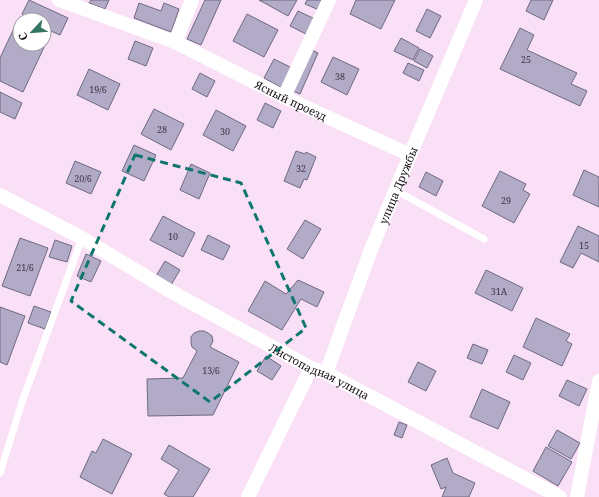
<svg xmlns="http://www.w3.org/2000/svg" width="599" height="497" font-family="'Noto Serif',serif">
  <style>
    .building { fill: #b2abc8; stroke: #6f6982 }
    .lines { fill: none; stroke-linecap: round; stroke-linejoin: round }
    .lane { stroke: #fff; stroke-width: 7 }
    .street { stroke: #fff; stroke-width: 14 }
    .marked { fill: none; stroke: #0f766e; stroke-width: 3; stroke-dasharray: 8 5; stroke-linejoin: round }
    .labels { text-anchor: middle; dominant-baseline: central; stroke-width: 3; stroke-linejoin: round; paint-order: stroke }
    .number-label { font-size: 9px; fill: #3d3542 }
    .street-label { font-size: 11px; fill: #160e16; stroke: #fff }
  </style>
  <rect width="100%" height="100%" fill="#f9e0f7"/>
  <path class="building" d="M29,0L68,18L60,35L44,28V20H34L22,14Z
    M91,0H109L105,9L89,3Z
    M205,0H221L201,45L187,39Z
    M259,0H297L288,16Z
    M307,0H323L319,10L305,4Z
    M356,0H395L381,29L350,14Z
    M531,0H553L544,20L526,11Z
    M139,3L161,11L164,3L179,9L171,32L134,18Z
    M427,9L441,16L430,38L416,31Z
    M298,11L315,19L308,35L290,26Z
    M247,14L278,30L264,57L233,41Z
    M15,26L20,28V44H44V39L47,41L23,92L0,81V58Z
    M520,28L534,35L527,50L577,73L571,84L587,91L580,106L500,69Z
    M401,38L419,48L413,60L394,51Z
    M135,41L153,48L146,66L128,59Z
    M420,49L433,56L427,68L414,61Z
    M312,50L318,53L300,94L293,91Z
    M333,57L359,69L347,95L321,82Z
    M274,59L292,68L282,88L264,78Z
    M408,63L424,70L419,81L403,73Z
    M89,69L120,84L108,110L77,95Z
    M200,73L215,81L207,97L192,89Z
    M0,92L22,103L15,119L0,112Z
    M265,103L281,111L273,128L257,120Z
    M154,109L184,124L171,150L141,134Z
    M216,110L246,126L233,151L203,135Z
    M134,145L156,155L144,181L122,171Z
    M296,151L305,154L306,152L316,157L307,180L304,179L300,188L284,181Z
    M75,161L101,172L91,194L66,183Z
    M191,164L210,173L199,199L180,190Z
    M584,170L599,177V207L573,195Z
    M500,171L526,184L523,190L530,194L514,223L482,206Z
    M426,172L443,181L436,196L419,187Z
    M163,216L195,233L183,257L150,240Z
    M305,220L321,229L303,259L287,249Z
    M578,226L599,236V262L581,253L573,268L560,262Z
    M208,235L230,246L223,260L201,250Z
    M20,238L48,248L30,296L2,286Z
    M55,240L72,246L67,262L49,257Z
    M86,254L101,261L91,282L77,276Z
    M165,261L180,270L171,285L156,276Z
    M486,270L523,288L512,311L475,293Z
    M298,280L324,292L317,307L301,299L282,330L248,311L265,281L286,294Z
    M34,306L51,312L45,329L28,323Z
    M0,307L25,316L7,365L0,362Z
    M536,318L570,334L566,341L572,344L562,366L523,347Z
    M199,331H204L208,333L212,336L213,341L210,347L239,362L213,415L148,416L147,379L183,378L197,351L192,347L191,343V337L194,333Z
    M473,344L488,350L482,364L467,358Z
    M514,355L531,363L523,380L506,372Z
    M266,356L281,366L272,380L257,371Z
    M418,362L436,371L426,391L408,382Z
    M567,380L587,389L579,406L559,396Z
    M482,389L510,402L498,429L470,417Z
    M399,422L407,425L402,438L394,435Z
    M557,430L580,443L571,459L548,446Z
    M103,439L132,454L112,494L80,477L92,451L96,453Z
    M169,445L210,469L193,497H169L164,494L179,470L161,459Z
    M546,447L572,462L558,486L533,471Z
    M447,458L453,473L475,483L469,497H442L446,487L441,489L431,465Z"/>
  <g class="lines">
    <path class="lane" d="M395,190L484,239
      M0,473L22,402L82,238"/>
    <g class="street">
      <path id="s1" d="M59,0L175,42L284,97L410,155"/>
      <path d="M175,42L192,0"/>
      <path d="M284,97L329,0"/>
      <path id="s2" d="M0,195L82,238L170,291L311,368L326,373L560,497"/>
      <path id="s3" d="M326,373L370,252L410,155L476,0"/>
      <path d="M248,497L311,368"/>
      <path d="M577,497L599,381"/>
    </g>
  </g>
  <path class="marked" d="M135,155L241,183L306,328L210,402L71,301Z"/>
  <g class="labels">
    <g class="number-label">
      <text x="526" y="59">25</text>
      <text x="340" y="76">38</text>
      <text x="98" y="89">19/6</text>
      <text x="162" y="129">28</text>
      <text x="225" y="131">30</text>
      <text x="301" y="168">32</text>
      <text x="83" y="178">20/6</text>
      <text x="506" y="200">29</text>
      <text x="173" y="236">10</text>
      <text x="584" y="245">15</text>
      <text x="25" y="267">21/6</text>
      <text x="499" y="291">31А</text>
      <text x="211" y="370">13/6</text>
    </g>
    <g class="street-label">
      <text stroke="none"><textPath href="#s1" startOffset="253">Ясный проезд</textPath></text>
      <text stroke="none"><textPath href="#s3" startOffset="201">улица Дружбы</textPath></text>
      <text stroke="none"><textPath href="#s2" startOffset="365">Листопадная улица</textPath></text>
    </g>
  </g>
  <g transform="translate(32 32) rotate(244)"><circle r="19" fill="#ffffff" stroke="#a29fa2"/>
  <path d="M0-3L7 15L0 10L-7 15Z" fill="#347462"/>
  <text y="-6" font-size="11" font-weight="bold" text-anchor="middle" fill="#160e16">С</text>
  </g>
</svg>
